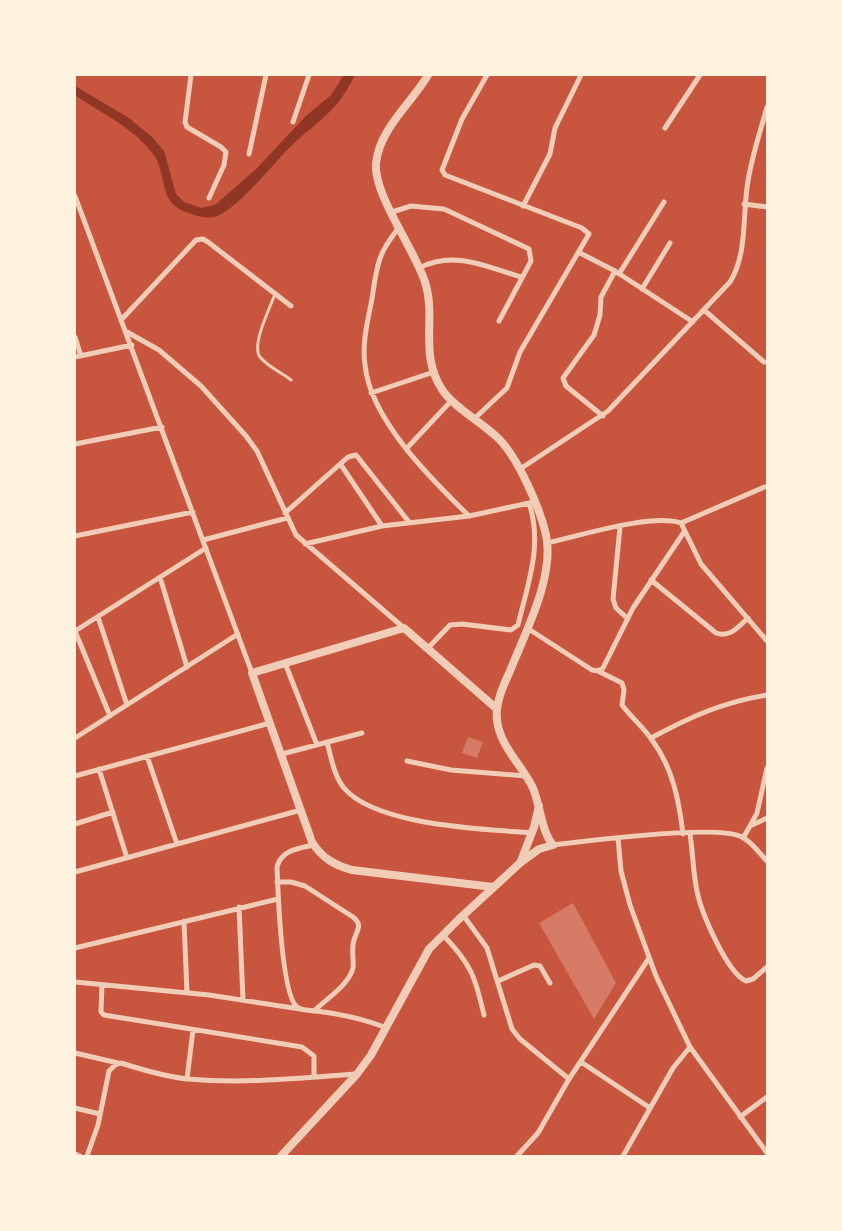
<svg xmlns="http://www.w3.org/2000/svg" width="842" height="1231" font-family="'Public Sans',sans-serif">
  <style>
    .water { fill: #8f3625 }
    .building { fill: #d67c66 }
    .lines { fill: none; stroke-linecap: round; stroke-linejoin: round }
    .service { stroke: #f1ccb7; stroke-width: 3 }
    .minor { stroke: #f1ccb7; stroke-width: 5 }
    .tertiary { stroke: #f1ccb7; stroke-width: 8 }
  </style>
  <rect width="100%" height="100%" fill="#c8553d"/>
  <path class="water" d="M344,75H355C350,85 344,95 337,104C323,120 304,133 289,148C274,163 233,214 214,217C205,219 189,214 181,210C158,198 167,172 153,154C134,128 101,113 75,95V86L129,118L152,137L164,151L176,194L184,202L201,208L215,205L256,169L307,115L331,95Z"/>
  <path class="building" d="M468,737L483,742L477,758L462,753Z
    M573,903L616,983L594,1019L539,923Z"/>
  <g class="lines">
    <path class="service" d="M275,294C270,308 251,345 260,357C267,366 282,373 291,380"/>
    <path class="minor" d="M191,75L185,122L187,127L221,147L226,152L224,165L209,198
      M293,122L309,75
      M665,128L700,75
      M249,154L266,75
      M75,196L252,673
      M744,204L767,207
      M523,206L550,154L555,128L581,75
      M392,212L411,206L444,209L529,249L531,261L499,321
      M399,227C393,236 385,245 381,256C375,270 374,289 371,304C367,324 362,344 365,365C370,419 431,479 469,516
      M580,253L615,271L693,322
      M419,268C455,250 486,267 521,277
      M619,274L664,202
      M642,289L670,243
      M704,310L764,362
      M122,319L196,240L203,239L208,242L291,306
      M127,332L159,350L201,386L246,436L257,451L296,535L404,628
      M75,337L81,356
      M75,357L132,345
      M371,393L434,372
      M603,416L566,386L563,378L594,335L600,315L601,297L615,271
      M475,418L507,388L520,352L589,234L582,228L445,175L442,170L462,119L487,75
      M75,444L162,427
      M407,448L452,400
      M341,465L382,526
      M520,469L608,411L730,282C748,253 742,215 748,181C752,156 760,132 767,107
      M285,513L348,457L356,455L409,522
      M681,523L767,486
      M620,527L613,599L616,608L627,618
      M75,536L193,512
      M203,540L287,518
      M547,543C579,536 652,513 681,523L701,564L767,641
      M305,544L382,526L469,516L534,502
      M160,577L187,667
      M651,580L716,633C730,638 738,627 748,618
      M98,617L127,705
      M527,628L592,670L598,671L603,668L633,608L684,532
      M75,631L206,548
      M75,631L110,716
      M427,649L450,625L462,624L511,630L518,625C528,583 543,545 529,503
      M285,663L317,745
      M598,671L622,683L624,690L622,705C631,717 644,728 652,740C673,768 679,801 683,834
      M75,738L238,634
      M651,738C690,717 723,702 767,695
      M327,742C331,757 334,776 344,788C376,826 485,829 532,833
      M282,754L362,733
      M147,756L177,844
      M407,761L451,770L526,776
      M99,769L127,858
      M75,776L270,723
      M75,824L113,812
      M750,826L757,813L767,768
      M690,834C693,853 693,873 697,891C701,912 727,973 746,981L753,979L767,967
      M618,838L621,871L630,905L656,976L690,1047L767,1153
      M743,838L750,826L767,818
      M314,845C299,848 281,850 277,867C278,891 281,994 297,1007C302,1011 310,1010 316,1011C341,1014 364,1019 387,1028
      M553,845C585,841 719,824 742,837C752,842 759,853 767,861
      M75,872L301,810
      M277,882H291L305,886L353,917C363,925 357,930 354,940C351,949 354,959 353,968C349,985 326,999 314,1011
      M239,907L243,1000
      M463,915L487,948L512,1029L520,1039L569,1079
      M184,921L187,993
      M443,935C471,964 475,976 484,1015
      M75,948L278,899
      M498,981L534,965L540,966L550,983
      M75,982L209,995L300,1009
      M102,985L101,1012L104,1015L302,1047L314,1056V1077
      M75,1053L118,1063
      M581,1062L650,1108
      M187,1079L193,1030
      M75,1108L100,1114
      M740,1117L767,1097
      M75,1154L80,1156
      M87,1156L98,1125L109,1071L115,1065L121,1063C143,1070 166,1077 188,1079C244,1084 301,1078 356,1074
      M517,1156L538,1133L569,1079L649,958
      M623,1156L673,1068L690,1047"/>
    <path class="tertiary" d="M521,861L534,827L539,806
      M493,887L352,870C334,865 322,858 312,842L252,673L404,628L497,709
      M281,1156L357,1074L371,1055L429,949L458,920L520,863L539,849L553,845C542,833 540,805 533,788C522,765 500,747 497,720C495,704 503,686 510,671C525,633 555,576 546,535C540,508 518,458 499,439C483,423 456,409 443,391C418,354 437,319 425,282C415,250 373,194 376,163C380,128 411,104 428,75"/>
  </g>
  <rect width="842" height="1231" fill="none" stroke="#fff3e0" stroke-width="152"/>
</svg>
